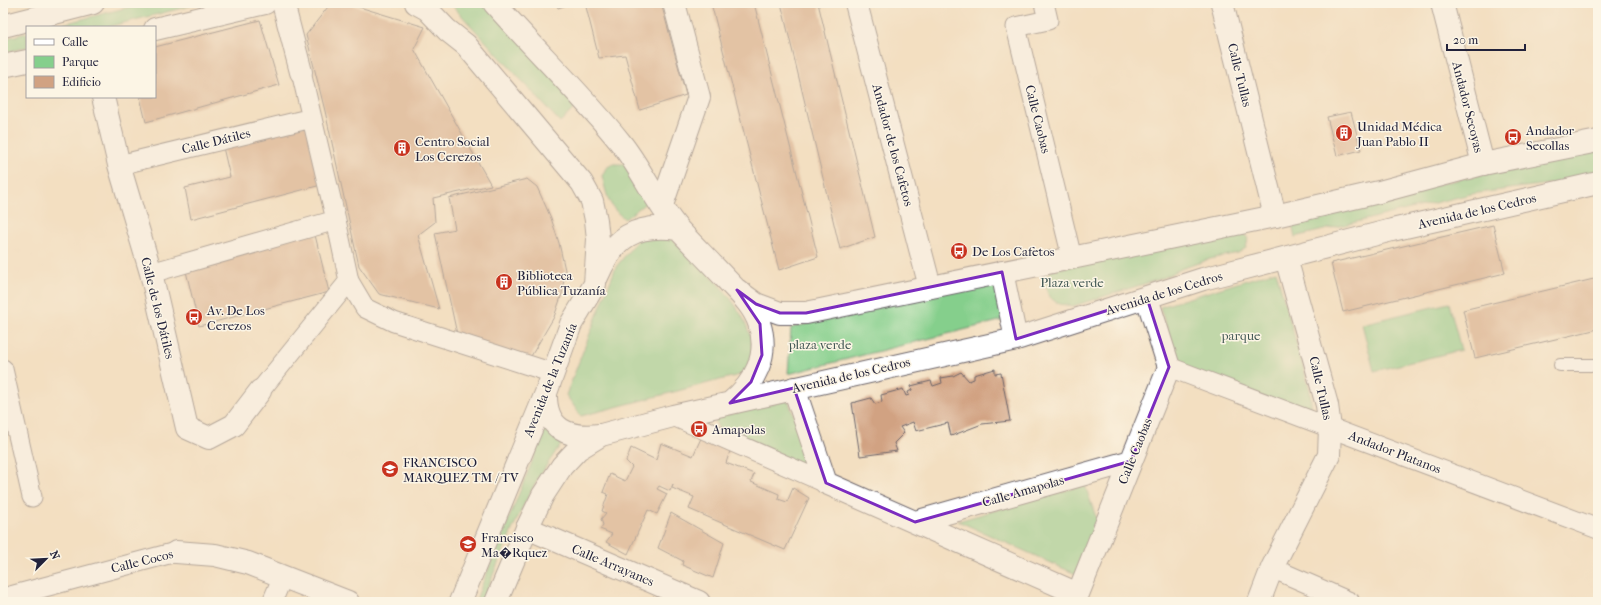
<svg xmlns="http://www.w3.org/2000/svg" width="1601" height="605" font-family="'IM FELL French Canon',serif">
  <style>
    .green { fill: #85cf8c; stroke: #547864 }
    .building { fill: #d1a282 }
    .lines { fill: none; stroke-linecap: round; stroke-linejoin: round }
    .service-casing { stroke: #6b646a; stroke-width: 14 }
    .pedestrian-casing { stroke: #6b646a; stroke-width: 21 }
    .minor-casing { stroke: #6b646a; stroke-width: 24 }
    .tertiary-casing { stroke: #6b646a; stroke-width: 24 }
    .service { stroke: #fff; stroke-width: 12 }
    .pedestrian { stroke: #fff; stroke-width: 19 }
    .minor { stroke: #fff; stroke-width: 22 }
    .tertiary { stroke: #fff; stroke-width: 22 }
    .marked { fill: none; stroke: #7b2cbf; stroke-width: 3; stroke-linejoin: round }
    .labels { text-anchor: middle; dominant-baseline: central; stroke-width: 3; stroke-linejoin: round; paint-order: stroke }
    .street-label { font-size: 13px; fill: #22223b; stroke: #fcf5e5 }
    .poi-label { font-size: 13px; fill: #22223b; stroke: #fcf5e5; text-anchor: start }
    .park-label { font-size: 13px; fill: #405653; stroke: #fcf5e5 }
  </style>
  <rect width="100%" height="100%" fill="#fcf5e5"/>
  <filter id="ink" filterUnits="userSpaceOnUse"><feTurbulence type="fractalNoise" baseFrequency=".025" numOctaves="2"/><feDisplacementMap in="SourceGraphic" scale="8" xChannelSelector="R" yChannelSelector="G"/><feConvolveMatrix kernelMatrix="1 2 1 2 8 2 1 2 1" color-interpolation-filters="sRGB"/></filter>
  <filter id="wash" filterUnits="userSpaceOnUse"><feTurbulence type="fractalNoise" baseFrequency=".012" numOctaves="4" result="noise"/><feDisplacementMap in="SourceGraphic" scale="16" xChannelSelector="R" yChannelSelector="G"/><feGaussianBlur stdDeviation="0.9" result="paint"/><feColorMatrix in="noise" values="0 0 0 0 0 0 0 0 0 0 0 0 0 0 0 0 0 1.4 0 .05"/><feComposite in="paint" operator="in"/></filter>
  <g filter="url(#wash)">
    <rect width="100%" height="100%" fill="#f3dfc1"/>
    <path class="green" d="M145,3H202L107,27H51Z
      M450,3H496L583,100L560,122Z
      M27,33V47L3,53V39Z
      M1598,151V176L1571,181L1471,194L1295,237L1291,219L1465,178Z
      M613,164H626L647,202L625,219C608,207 607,195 602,176L606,168Z
      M1244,233L1248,239L1246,248L1238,253L1210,259L1181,269L1163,278L1073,306L1059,304L1049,297L1045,284L1051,270Z
      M640,237L671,238C700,267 750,305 752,349C752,356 749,366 747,373L581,416L566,395L616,267Z
      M1276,271L1310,391L1312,416L1178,365L1160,307Z
      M997,278L1003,320L788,374L791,328Z
      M1449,303L1461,350L1374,371L1362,324Z
      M788,400L816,473L719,430L714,418Z
      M546,427L564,441C526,489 505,546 482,602H475Z
      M1085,485L1098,523L1078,575L958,521Z"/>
    <g id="blocks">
      <path class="building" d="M331,3H346L425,27L414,49L491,185L433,198L435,222L418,235L439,309L379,294L359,266L325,111L306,35Z
        M556,3H573L558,8Z
        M585,3H661L686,95L640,110L625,55L599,58Z
        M711,3H754L818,257L779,270Z
        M781,3H818L875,237L840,249Z
        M260,20L279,85L146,122L140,97H155V47Z
        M1351,112L1361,150L1337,156L1327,117Z
        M306,125L321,185L191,219L185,188L230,177L222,143Z
        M527,179L537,187L551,218L559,243L565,270L562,294L554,317L527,363L457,334L435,233L455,229L449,198Z
        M1493,225L1505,273L1343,312L1331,263Z
        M314,231L329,292L199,326L185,267Z
        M1598,278V329L1475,358L1463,310Z
        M995,369V374L1001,373L1010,421L982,424L951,436L948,423L916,431L913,422L900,427L904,433L894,443L897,451L860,456L852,403L871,398L875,404L882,402L881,395L903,389L906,396L909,395L908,392L912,390L911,386L931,381L933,386L942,383L941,378L953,376L961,372L969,381L974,379V375Z
        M702,436L732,445L726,463L754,474L751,482L779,494L778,499L787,502L793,488L809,498L785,550L689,509L694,497L672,488L673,484L670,491L659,486L657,489L667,494L657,514L648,510L628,554L606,542L612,534L600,529L603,525L601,519L606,513L602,511L608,494L603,492L610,474L625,481L632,467L626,461L631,448L656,460L661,443L693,456Z
        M671,513L724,543L713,578L682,565L683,561L658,548Z"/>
    </g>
  </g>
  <g filter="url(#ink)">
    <use href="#blocks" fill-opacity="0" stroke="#6b646a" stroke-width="1"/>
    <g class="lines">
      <g class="service-casing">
        <path id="service" d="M1560,365H1598"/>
      </g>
      <g class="pedestrian-casing">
        <path id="pedestrian" d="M1044,3L1048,20L1016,27L1072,258
          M301,72L336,220L349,281L365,308L394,322L553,373
          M119,165L312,118
          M151,273L336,220
          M1169,367L1598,529
          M3,369L32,497
          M260,391L349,281
          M673,416L826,483
          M1272,568L1350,602
          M3,598L176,552
          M272,602L283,576"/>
      </g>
      <g class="minor-casing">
        <path id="minor" d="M283,3L301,72
          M856,3L930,287
          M1222,3L1275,216
          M1442,3L1483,164
          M103,97L119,165L151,273L187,428L209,438L234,425L260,391
          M662,205L699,97L674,3
          M794,388L826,483L1078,594L1169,367L1147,298
          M915,522L1131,461
          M527,528L699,602
          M176,552L215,555L248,563L348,602
          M1259,602L1272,568L1329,455L1330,428L1327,405L1286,258"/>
      </g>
      <g class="tertiary-casing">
        <path id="tertiary" d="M416,3L427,9L447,30L466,45L582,183L592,201L596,220L598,239L595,284L571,324L546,393L460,602
          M494,3C535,50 581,93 620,142C642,169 656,204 679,230C694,246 710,262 725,278C738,292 753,305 759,323C770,355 755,383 730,403
          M3,26L93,3
          M155,29L265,3
          M3,66L27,61
          M1002,272L1016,339
          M597,277C614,237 635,223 678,229
          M737,290L756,304L780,313H806L1275,216L1379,192L1483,164L1598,141
          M546,393C545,429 568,439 600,435
          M496,602L527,528L543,495L562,466L578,449L601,435L673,416L1016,339L1203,279L1392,230L1598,183"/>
      </g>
      <use href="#service" class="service"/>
      <use href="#pedestrian" class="pedestrian"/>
      <use href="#minor" class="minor"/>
      <use href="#tertiary" class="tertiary"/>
    </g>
  </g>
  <path d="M0 0H1601V605H0ZM1002,272L1016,339L1147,298L1169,367L1131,461L915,522L826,483L794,388L730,403L751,382L762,355L760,324L737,290L756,304L780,313H806Z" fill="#f3dfc1" fill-opacity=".55" fill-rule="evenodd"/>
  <path class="marked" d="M1002,272L1016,339L1147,298L1169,367L1131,461L915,522L826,483L794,388L730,403L751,382L762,355L760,324L737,290L756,304L780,313H806Z"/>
  <defs>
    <g id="building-disc" transform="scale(0.9)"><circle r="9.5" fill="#c8321e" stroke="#fcf5e5"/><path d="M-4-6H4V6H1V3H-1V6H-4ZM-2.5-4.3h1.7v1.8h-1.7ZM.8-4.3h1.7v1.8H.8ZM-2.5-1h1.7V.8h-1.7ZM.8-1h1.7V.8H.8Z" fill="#fff"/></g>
    <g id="bus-disc" transform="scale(0.9)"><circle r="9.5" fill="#c8321e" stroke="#fcf5e5"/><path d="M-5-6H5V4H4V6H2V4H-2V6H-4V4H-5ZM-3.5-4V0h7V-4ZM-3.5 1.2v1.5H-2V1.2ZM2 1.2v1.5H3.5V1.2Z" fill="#fff"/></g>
    <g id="school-disc" transform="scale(0.9)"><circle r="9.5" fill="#c8321e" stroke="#fcf5e5"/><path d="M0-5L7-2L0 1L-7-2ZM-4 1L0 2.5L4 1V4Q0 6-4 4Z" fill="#fff"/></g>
  </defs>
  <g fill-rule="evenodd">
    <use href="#building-disc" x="1344" y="133"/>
    <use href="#bus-disc" x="1513" y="137"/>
    <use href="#building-disc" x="402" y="148"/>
    <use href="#bus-disc" x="959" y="251"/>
    <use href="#building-disc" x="504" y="282"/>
    <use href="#bus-disc" x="194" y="317"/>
    <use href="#bus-disc" x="699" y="429"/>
    <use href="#school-disc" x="390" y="469"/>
    <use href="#school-disc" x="468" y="544"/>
  </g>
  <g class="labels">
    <g class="street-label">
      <text transform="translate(1240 75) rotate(76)">Calle Tullas</text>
      <text transform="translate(1468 107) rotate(76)">Andador Secoyas</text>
      <text transform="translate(1038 119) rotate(76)">Calle Caobas</text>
      <text transform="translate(216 141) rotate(-14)">Calle Dátiles</text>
      <text transform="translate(893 145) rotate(75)">Andador de los Cafetos</text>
      <text transform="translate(1477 211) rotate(-13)">Avenida de los Cedros</text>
      <text transform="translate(1164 293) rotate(-17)">Avenida de los Cedros</text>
      <text transform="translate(158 308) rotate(76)">Calle de los Dátiles</text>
      <text transform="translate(851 375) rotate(-13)">Avenida de los Cedros</text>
      <text transform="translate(550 380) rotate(-68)">Avenida de la Tuzanía</text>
      <text transform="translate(1321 388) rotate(77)">Calle Tullas</text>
      <text transform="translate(1135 451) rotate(-68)">Calle Caobas</text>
      <text transform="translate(1395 452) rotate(21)">Andador Platanos</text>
      <text transform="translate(1023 491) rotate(-16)">Calle Amapolas</text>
      <text transform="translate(142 561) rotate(-14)">Calle Cocos</text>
      <text transform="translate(613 565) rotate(23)">Calle Arrayanes</text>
    </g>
    <g class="poi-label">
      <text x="1357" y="126">Unidad Médica<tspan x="1357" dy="15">Juan Pablo II</tspan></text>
      <text x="1526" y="130">Andador<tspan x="1526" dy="15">Secollas</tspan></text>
      <text x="415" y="141">Centro Social<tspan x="415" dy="15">Los Cerezos</tspan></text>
      <text x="972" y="251">De Los Cafetos</text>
      <text x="517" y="275">Biblioteca<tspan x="517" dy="15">Pública Tuzanía</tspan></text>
      <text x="207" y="310">Av. De Los<tspan x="207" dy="15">Cerezos</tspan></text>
      <text x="712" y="429">Amapolas</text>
      <text x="403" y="462">FRANCISCO<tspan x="403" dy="15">MARQUEZ TM / TV</tspan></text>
      <text x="481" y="537">Francisco<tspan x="481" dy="15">Ma�Rquez</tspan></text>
    </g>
    <g class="park-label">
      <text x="1072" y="282">Plaza verde</text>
      <text x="1241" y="335">parque</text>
      <text x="820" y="344">plaza verde</text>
    </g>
  </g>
  <rect width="1601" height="605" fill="none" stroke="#fcf5e5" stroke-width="16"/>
  <rect x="26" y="26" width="130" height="72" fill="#fcf5e5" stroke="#a5a1a1"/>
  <rect x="34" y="39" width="20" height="6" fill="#ffffff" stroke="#a5a1a1"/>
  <text x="62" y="46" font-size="12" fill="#22223b">Calle</text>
  <rect x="34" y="56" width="20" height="12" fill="#85cf8c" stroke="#a5a1a1"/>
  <text x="62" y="66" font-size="12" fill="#22223b">Parque</text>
  <rect x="34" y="76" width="20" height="12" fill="#d1a282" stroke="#a5a1a1"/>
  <text x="62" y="86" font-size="12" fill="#22223b">Edificio</text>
  <g transform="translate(46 559) rotate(66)" stroke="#fcf5e5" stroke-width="3" paint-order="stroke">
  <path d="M0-3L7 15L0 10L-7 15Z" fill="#22223b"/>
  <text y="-6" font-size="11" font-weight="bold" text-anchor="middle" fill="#22223b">N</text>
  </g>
  <path d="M1447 44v6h78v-6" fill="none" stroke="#22223b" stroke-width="2"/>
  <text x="1453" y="44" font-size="12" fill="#22223b" stroke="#fcf5e5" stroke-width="3" paint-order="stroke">20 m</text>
</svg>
